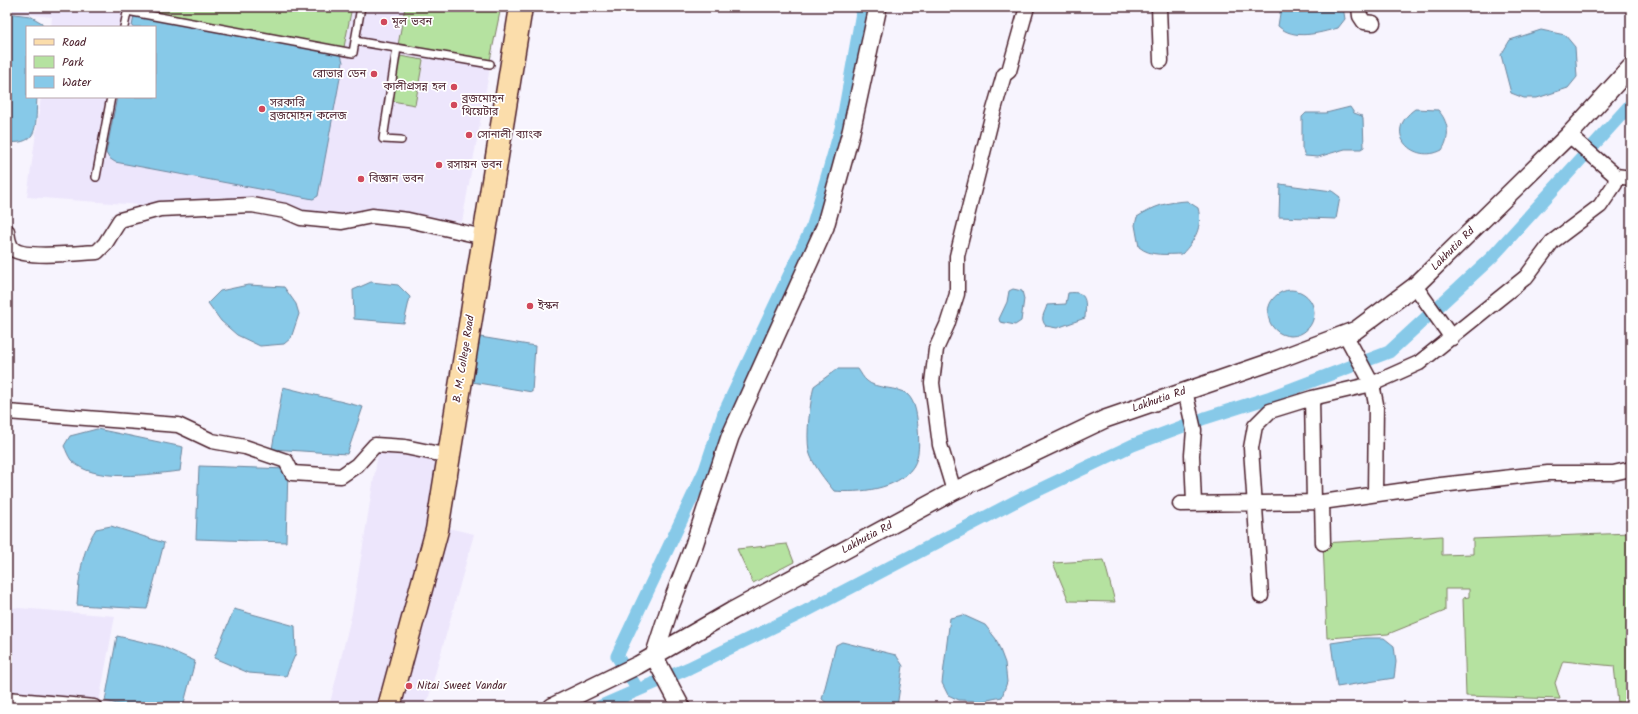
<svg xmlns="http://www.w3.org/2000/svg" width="1638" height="714" font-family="Kalam,'Noto Sans Bengali',sans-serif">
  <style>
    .built { fill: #ede6fc }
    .green { fill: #b5e2a0; stroke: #808066 }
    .water { fill: #87c9e8; stroke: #6f859c }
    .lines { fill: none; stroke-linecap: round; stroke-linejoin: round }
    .canal { stroke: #87c9e8; stroke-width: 13 }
    .service-casing { stroke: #4a1f2b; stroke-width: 10 }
    .minor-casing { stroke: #4a1f2b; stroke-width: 17 }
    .tertiary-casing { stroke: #4a1f2b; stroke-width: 20 }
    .primary-casing { stroke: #4a1f2b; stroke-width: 25 }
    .service { stroke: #fff; stroke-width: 7 }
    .minor { stroke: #fff; stroke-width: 14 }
    .tertiary { stroke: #fff; stroke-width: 17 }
    .primary { stroke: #fbddab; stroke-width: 22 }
    .poi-dot { fill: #d1495b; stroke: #fff; stroke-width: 1.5 }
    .labels { text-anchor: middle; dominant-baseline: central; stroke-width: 3.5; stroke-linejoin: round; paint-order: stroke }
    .poi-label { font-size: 11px; fill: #4a1f2b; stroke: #fff; text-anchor: start }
    .street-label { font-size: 11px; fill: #4a1f2b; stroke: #fff }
  </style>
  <rect width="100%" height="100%" fill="#f7f4fe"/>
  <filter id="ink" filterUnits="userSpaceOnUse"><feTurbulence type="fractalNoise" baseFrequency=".025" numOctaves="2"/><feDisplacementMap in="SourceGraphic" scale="8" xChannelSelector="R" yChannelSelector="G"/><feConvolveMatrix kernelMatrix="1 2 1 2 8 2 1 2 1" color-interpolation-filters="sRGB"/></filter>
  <g filter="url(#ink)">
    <path class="built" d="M7,7H501L462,222L387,214L345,217L301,213L287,207L221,197L178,204L141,205L27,197L41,97H155V27H51L52,17L7,12Z
      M378,453L439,458L427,523L474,534L426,707H329L352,613Z
      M7,607L115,616L99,702L7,691Z"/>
    <path class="green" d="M138,7H352L344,47L314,45L137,12Z
      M405,7H501L490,60L398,45Z
      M400,56L423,60L415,105L392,101Z
      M1631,533V707H1616L1618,703L1614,666L1563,661L1555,683L1560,699L1466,696L1463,598L1469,597V589H1445V611L1388,634L1327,638L1323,543L1442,536V555L1473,554V539Z
      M787,544L794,562L753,583L737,549Z
      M1104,560L1115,602L1069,601L1053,563Z"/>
    <path class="water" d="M1281,7H1343L1345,19L1338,28C1319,33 1294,41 1278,26Z
      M7,13L30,16L42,23V27H27V97H37C35,123 41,146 7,142Z
      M137,14L341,55L343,62L318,196L313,199L115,162L109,158L106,153L117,97H155V27H132L134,15Z
      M1541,30L1565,35L1575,47L1577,77L1568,88L1537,98H1524L1511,93L1501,55L1510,40Z
      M1350,107L1354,113L1362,116L1363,119L1364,147L1361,149H1345L1318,157L1305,156L1302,148V117L1306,113H1326Z
      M1415,109L1438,110C1448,121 1451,136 1442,150C1414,165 1381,133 1415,109Z
      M1280,184L1332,191L1340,197L1336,219L1279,217Z
      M1187,201L1198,208C1203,227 1195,240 1182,254C1167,254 1151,257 1139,247L1135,225L1137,217C1154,206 1167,202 1187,201Z
      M371,282L398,285L410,297L404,323L354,319L353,290Z
      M248,285L284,287L296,304L299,314L291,338L284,344L260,346L237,335L221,321L208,303L220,291Z
      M1013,289L1022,291L1024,299L1021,321L1015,325L1000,322L999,319L1007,302L1009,291Z
      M1268 313a23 23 0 1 1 46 0a23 23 0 1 1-46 0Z
      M1068,293C1088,290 1086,303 1085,318L1057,328L1046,326C1039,318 1045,313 1047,305L1066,304Z
      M480,337L535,346L532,392L472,382Z
      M837,369H858C861,373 863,378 867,381C875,389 898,387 907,394C916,402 917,417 918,428C919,441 920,456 913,467C897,490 859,493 834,491C826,481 812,464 809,451C806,433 810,404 814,386Z
      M283,387L363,407L347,454L272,449Z
      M97,429L183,447L180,471C151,474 93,484 71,460C68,456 66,450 64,446L70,436Z
      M199,466L288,469L286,542L196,539Z
      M111,526L164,543L147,609L77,605C79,578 81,552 96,529Z
      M234,609L295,626L296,653L286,676L249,673L214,658Z
      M963,615L985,625L996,639L1005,663L1007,682L1002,697L983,701L959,700L948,695L942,683L950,618Z
      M117,636L161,646L195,661L183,707H130L105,701Z
      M1365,638H1384L1394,646L1396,662L1394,678L1337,687L1331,643Z
      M842,642L896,655L903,666L897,707H835L830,706L822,699L836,645Z"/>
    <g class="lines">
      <path class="canal" d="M638,690L617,656L705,470L724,413L813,225L842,125L863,7
        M599,707L689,668L806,611L1024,497L1133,445L1205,418L1268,398L1389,352L1492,257L1631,104"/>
      <g class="service-casing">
        <path id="service" d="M361,7L355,41L490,64
          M127,11L353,53L355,41
          M124,27L128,8
          M397,48L383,139L401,140
          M96,177L111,97"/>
      </g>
      <g class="minor-casing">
        <path id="minor" d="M1159,7L1161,61
          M1359,7L1360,16L1364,22L1373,23
          M1569,135L1616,176L1631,178
          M7,231C8,238 8,244 13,249C24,259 81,253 97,252L105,244L120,220L160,209L252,205L285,211L301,218L342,222L372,216L408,220L484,237
          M1415,286L1452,338
          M1345,334L1372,384L1376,404L1375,494
          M1185,391L1194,430L1192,455L1194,503
          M1312,398L1314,502
          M7,412L178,425L212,441L245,447L286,461L292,473L341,476L357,465L375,445L405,447L449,456
          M954,491L940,445L932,383L936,349L947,325L957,294V256L993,113L1004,75L1009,71L1027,7
          M1322,502L1323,543
          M1180,504L1322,502L1441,485L1548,473H1613L1631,469
          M1261,596L1251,448L1255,426L1270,411L1312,398L1372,384L1419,363L1526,277L1552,242L1600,206L1615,184L1616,176
          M7,699L94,707"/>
      </g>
      <g class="tertiary-casing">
        <path id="tertiary" d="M552,707L638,665L732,611L954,491L1105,419L1274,361L1356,330L1415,286L1569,135L1631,67
          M681,707L654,656L670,607L694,545L730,437L825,227L851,132L878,7"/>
      </g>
      <g class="primary-casing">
        <path id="primary" d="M389,707L437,530L521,7"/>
      </g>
      <use href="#service" class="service"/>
      <use href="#minor" class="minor"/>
      <use href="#tertiary" class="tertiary"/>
      <use href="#primary" class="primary"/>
    </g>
  </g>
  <g class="poi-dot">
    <circle cx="384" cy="22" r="4"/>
    <circle cx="374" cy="74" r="4"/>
    <circle cx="454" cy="87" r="4"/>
    <circle cx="454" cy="105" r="4"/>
    <circle cx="262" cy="109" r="4"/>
    <circle cx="469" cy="135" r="4"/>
    <circle cx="439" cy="165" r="4"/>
    <circle cx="361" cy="179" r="4"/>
    <circle cx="530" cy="306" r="4"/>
    <circle cx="409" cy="686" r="4"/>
  </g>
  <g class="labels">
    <g class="poi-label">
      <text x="392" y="22">মূল ভবন</text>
      <text x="366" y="74" text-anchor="end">রোভার ডেন</text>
      <text x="446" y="87" text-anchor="end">কালীপ্রসন্ন হল</text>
      <text x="462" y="99">ব্রজমোহন<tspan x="462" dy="13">থিয়েটার</tspan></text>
      <text x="270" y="103">সরকারি<tspan x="270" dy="13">ব্রজমোহন কলেজ</tspan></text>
      <text x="477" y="135">সোনালী ব্যাংক</text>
      <text x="447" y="165">রসায়ন ভবন</text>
      <text x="369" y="179">বিজ্ঞান ভবন</text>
      <text x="538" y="306">ইস্কন</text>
      <text x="417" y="686">Nitai Sweet Vandar</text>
    </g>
    <g class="street-label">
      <text transform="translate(1453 249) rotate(-45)">Lakhutia Rd</text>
      <text transform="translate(464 359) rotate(-81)">B. M. College Road</text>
      <text transform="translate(1159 400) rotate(-19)">Lakhutia Rd</text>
      <text transform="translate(867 538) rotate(-28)">Lakhutia Rd</text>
    </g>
  </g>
  <rect width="1638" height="714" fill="none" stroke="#fff" stroke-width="24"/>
  <rect x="12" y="12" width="1614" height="690" fill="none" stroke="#4a1f2b" stroke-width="1.5" filter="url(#ink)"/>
  <rect x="26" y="26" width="130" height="72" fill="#ffffff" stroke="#b7a5aa"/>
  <rect x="34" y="39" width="20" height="6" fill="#fbddab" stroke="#b7a5aa"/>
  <text x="62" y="46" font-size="12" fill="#4a1f2b">Road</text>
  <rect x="34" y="56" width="20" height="12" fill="#b5e2a0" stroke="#b7a5aa"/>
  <text x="62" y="66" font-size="12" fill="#4a1f2b">Park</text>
  <rect x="34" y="76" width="20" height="12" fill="#87c9e8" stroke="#b7a5aa"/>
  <text x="62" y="86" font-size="12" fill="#4a1f2b">Water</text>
</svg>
